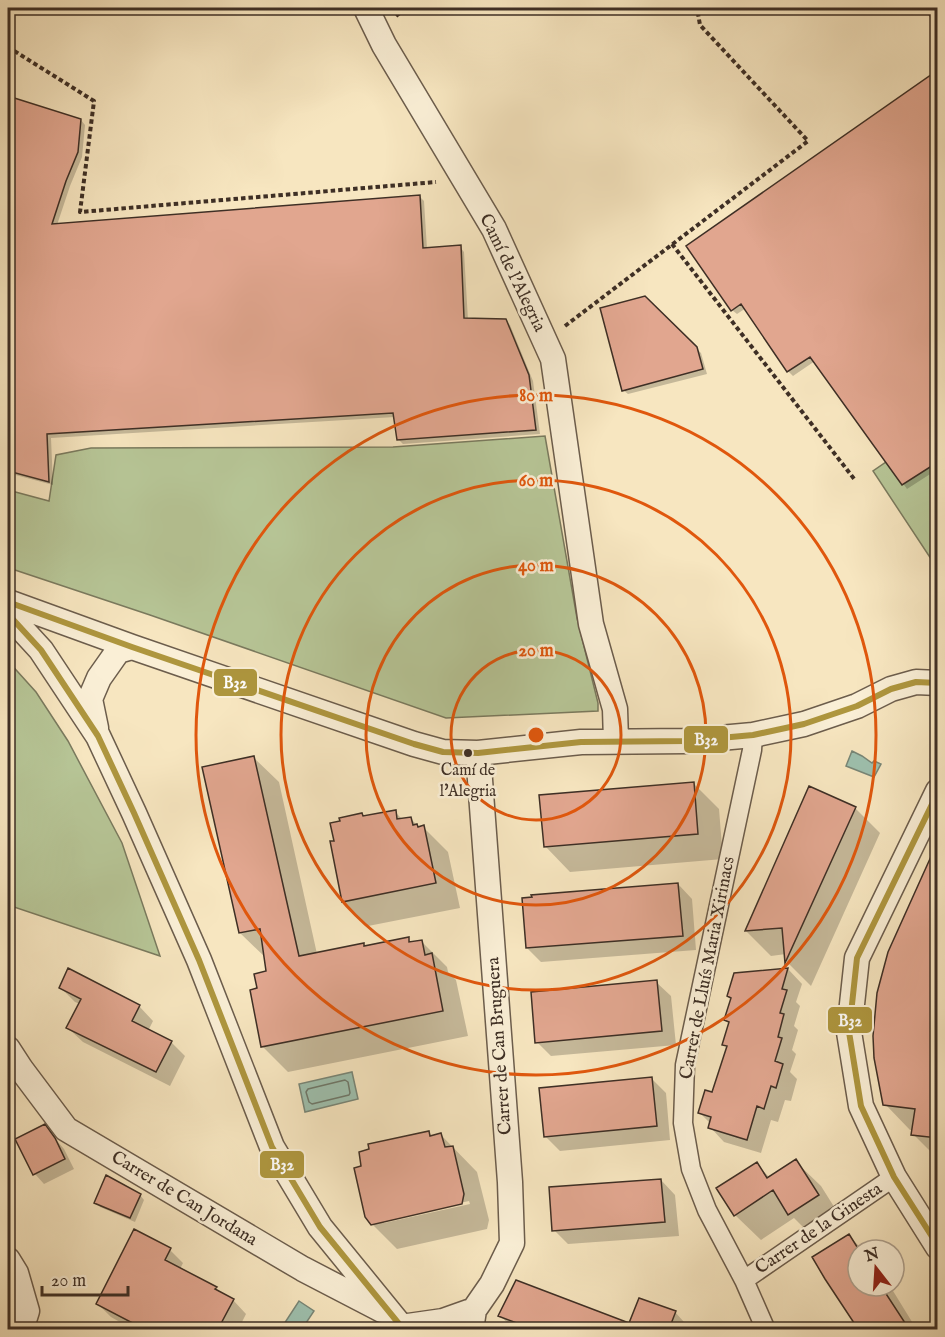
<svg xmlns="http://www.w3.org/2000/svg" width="945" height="1337" font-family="'IM FELL English',serif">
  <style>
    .green { fill: #b7c697; stroke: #7a7a5e; stroke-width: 1.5 }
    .water { fill: #9ec0ae; stroke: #788677; stroke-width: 1.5 }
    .shadow { fill: #0003; fill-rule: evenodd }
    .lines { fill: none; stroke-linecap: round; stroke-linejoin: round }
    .shore { stroke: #6e786a; stroke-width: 1.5 }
    .building { fill: #e1a68f; stroke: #3e2f25; stroke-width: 1.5 }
    .pedestrian-casing { stroke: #6c5d4c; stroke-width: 21 }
    .minor-casing { stroke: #6c5d4c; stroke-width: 27 }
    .path { stroke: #3e2f25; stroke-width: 4; stroke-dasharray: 4.5 3; stroke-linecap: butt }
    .pedestrian { stroke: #faefd6; stroke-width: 18 }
    .minor { stroke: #faefd6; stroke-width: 24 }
    .bus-1-casing { stroke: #faefd6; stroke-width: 10 }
    .bus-1 { stroke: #ae963e; stroke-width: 6 }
    .ring { fill: none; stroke: #e0570d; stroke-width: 3 }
    .bus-dot { fill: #3e2f25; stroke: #faefd6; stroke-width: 2 }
    .labels { text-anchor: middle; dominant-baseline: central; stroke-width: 5; stroke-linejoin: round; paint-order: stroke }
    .bus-label { font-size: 16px; fill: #3e2f25; stroke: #faefd6 }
    .street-label { font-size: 18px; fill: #3e2f25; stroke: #faefd6 }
    .centre { fill: #e0570d; stroke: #faefd6; stroke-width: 3 }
    .ring-label { font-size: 18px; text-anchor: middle; font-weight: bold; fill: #e0570d; stroke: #faefd6; stroke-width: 5; stroke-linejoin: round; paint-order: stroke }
    .line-badge { stroke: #faefd6; stroke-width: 2 }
    .badge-label { font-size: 16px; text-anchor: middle; font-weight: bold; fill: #fff }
  </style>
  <rect width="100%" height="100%" fill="#f7e6c0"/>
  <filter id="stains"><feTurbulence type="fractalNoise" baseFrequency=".00333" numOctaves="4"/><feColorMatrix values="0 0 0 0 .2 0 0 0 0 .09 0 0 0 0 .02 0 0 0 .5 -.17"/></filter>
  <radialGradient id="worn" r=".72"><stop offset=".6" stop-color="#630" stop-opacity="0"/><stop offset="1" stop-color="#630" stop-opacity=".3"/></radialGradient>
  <path class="green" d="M937,427V568L873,471Z
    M545,436L577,618L598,703V711L446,718L150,615L12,569L8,567V490L49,501L56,455L91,448L393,447Z
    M8,661L36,692L68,741L122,843L160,956L8,905Z"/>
  <path class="water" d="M852,751L862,756L872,763L874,761L881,764L874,777L846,766Z
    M352,1072L358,1099L305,1112L299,1084Z
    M299,1301L314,1311L302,1329H293L284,1324Z"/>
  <path class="shadow" d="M938,71V469L907,489L815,361L793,376L788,371L746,308L737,314L732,310Z
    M8,98L81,120L85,125L82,157L70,186L57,225L420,197L424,201L427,249L460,247L464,252L468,320H505L510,325L533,381L540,434L403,444L398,439L395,417L51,438L53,485L8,473Z
    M644,298L701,353L707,374L628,394L623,390Z
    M253,757L279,782L317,954L363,945L366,948L408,939L412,943L422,942L447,967L448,972L456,980L468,1036L288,1072L263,1047L252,991L258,989L268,972L266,958L240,933Z
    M693,783L719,809L723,859L570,872L545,846Z
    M855,808L880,833L811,986L787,962L786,954L771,956L746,931Z
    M395,812L403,820L410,818L420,828L423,827L448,852L460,908L368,926L343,901L335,842L364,818Z
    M938,864V1159L913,1134V1130H910L885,1104Z
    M678,884L692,899L696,950L541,962L527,948Z
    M788,969L802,984L796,1002L800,1006L794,1026L798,1030L792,1050L796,1054L790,1072L797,1079L791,1101L785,1100L778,1122L771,1120L761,1153L724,1142L710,1127L711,1124L700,1113L713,1094L728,1048L724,1044L730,1024L726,1020L732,999L729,996Z
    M656,982L671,996L676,1045L551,1056L537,1042Z
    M60,987L139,1006L153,1021L148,1031L171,1042L185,1056L170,1086L83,1042L68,1028L80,1004L75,1002Z
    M652,1079L666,1093L670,1140L560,1151L545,1136Z
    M44,1126L64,1149L74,1169L44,1184L35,1174Z
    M428,1132L433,1137L441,1135L477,1172L489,1220L487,1229L397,1249L372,1224ZM469,1201L470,1204L384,1223V1220Z
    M795,1161L821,1186L843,1221L815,1239L794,1218L761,1240L735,1215L757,1164L770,1178Z
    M661,1180L675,1195L679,1236L568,1244L554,1230Z
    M140,1195L144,1200L135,1222L100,1207L96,1202Z
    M849,1236L863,1250H858V1286H890L917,1330H860L814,1257Z
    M170,1250L183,1263L180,1269L216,1288L222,1295L233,1300L246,1314L238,1330H134L111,1317L98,1304Z
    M675,1312L684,1322L682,1330H520L510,1325L500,1316L630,1325Z"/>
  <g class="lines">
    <path class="shore" d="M345,1080L348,1082L350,1093L349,1095L312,1104L309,1102L306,1092L308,1089Z"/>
  </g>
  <path class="building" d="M938,70V462L902,485L810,357L787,372L741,304L731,311L686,246Z
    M8,96L81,119L78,152L66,181L52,224L420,195L423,248L461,245L464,318L506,319L529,375L536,430L397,440L393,413L47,434L49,482L8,471Z
    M645,296L697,347L703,369L622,391L600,308Z
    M254,756L299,956L364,943V946L409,937V942L422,940L425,955L432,953L443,1011L261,1047L250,990L257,988L254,974L266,971L260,929L239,933L202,767Z
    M694,782L698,834L544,847L539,795Z
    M809,786L856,807L785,963L782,928L745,931Z
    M396,810L397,819L411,817L413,825L417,824L418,827L424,825L436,883L342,902L330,841H334L330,823L340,821L339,818L362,813L363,816Z
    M938,841V1138L911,1135L915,1109L883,1105L874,1058L873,1036L877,993L888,952Z
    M678,883L683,936L526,948L522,898L532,897L531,895Z
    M68,968L140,1005L132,1021L172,1041L156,1072L66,1028L81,999L59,988Z
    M788,968L782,989L787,990L780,1013L784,1014L778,1037L782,1038L775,1061L783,1064L776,1088L771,1086L764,1109L757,1106L747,1140L708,1128L711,1117L698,1113L705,1090L712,1092L727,1046L722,1045L729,1022L724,1020L731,998L727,996L734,973Z
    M657,980L662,1031L535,1043L531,992Z
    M652,1077L657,1126L544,1137L539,1088Z
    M45,1124L55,1138L65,1159L33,1175L15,1139Z
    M429,1131L430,1136L441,1133L445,1147L453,1146L464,1194L462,1204L371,1225L365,1217L354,1168L361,1166L359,1152L369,1149L368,1144Z
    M796,1159L819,1195L788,1215L773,1190L734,1216L716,1188L757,1162L767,1178Z
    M106,1175L141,1194L130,1218L94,1203Z
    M661,1179L665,1222L552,1231L549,1187Z
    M134,1229L171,1248L165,1260L217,1287L215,1289L234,1299L218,1329H144L96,1304Z
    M849,1234L859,1250L858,1286H881L909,1329H858L825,1279L812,1257Z
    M516,1280L629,1323L639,1298L676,1311L669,1329H533L498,1316Z"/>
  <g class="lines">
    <g class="pedestrian-casing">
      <path id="pedestrian" d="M753,735L752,750L685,1065L683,1123L691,1169L707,1210L744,1280L766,1330
        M744,1280L894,1177"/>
    </g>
    <g class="minor-casing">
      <path id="minor" d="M366,8L384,45L494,229L553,359L591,624L615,709L616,741
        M8,602L132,647L414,744L443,752L478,753L581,742L687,741L753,735L804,724L857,706L891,689L916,682L938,683
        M8,614L41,650L98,736L134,813L199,960L272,1147L320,1227L404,1330
        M96,728L90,699L99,678L118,651L132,647
        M938,791L857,958L849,1032L861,1106L894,1177L938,1247
        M8,1049L21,1069L66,1129L303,1269L382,1310
        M8,1260L16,1273L27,1311L21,1330
        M401,1327L443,1321L474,1310
        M471,1330L474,1310L492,1284L512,1243L510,1182L478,753"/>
    </g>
    <path class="path" d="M925,8L938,23
      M396,16L406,8
      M8,47L94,101L80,212L436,182
      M672,244L855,480
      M565,326L808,141L700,25L697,8"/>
    <use href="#pedestrian" class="pedestrian"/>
    <use href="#minor" class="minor"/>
    <g class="bus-1-casing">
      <path id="bus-1" d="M8,602L132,647L414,744L443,752L478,753L581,742L687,741L753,735L804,724L857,706L891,689L916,682L938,683
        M8,614L41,650L98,736L134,813L199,960L272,1147L320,1227L404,1330
        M938,792L857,958L849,1032L861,1106L894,1177L938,1246"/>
    </g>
    <use href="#bus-1" class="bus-1"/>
  </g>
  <g class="ring">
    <circle cx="536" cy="735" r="85"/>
    <circle cx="536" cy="735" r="170"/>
    <circle cx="536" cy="735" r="255"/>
    <circle cx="536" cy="735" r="340"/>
  </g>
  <circle class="bus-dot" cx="468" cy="753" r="5"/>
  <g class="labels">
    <g class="bus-label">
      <text x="468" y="771">Camí de<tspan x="468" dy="21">l'Alegria</tspan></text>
    </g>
    <g class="street-label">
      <text transform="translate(512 273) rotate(64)">Camí de l'Alegria</text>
      <text transform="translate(708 968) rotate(-79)">Carrer de Lluís Maria Xirinacs</text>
      <text transform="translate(500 1046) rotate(-94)">Carrer de Can Bruguera</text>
      <text transform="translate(184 1199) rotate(31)">Carrer de Can Jordana</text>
      <text transform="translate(819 1229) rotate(-34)">Carrer de la Ginesta</text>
    </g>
  </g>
  <circle cx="536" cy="735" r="9" class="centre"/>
  <g class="ring-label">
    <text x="536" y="401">80 m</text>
    <text x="536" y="486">60 m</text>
    <text x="536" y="571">40 m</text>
    <text x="536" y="656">20 m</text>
  </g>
  <g class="line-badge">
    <rect x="213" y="668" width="45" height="29" rx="6" fill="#ae963e"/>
    <rect x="683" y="725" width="46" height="29" rx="6" fill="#ae963e"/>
    <rect x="827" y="1006" width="46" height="28" rx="6" fill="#ae963e"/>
    <rect x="259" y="1150" width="46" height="29" rx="6" fill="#ae963e"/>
  </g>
  <g class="badge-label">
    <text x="235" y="688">B32</text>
    <text x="706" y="745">B32</text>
    <text x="850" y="1026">B32</text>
    <text x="282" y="1170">B32</text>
  </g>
  <rect width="945" height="1337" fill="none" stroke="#f7e6c0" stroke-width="30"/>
  <rect x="9" y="9" width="927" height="1319" fill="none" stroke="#3e2f25" stroke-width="3"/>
  <rect x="15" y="15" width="915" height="1307" fill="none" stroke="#3e2f25" stroke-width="1.5"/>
  <g transform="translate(876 1268) rotate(343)"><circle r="28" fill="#faefd6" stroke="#afa28f" stroke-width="1.5"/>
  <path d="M0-4.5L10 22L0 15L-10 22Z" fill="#8f2418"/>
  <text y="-9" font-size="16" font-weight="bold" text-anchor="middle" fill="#3e2f25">N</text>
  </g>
  <path d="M42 1286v9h86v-9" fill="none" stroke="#3e2f25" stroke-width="3"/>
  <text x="51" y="1286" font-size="18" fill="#3e2f25" stroke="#faefd6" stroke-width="4.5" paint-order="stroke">20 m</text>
  <rect width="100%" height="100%" filter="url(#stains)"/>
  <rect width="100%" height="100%" fill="url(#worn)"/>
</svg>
